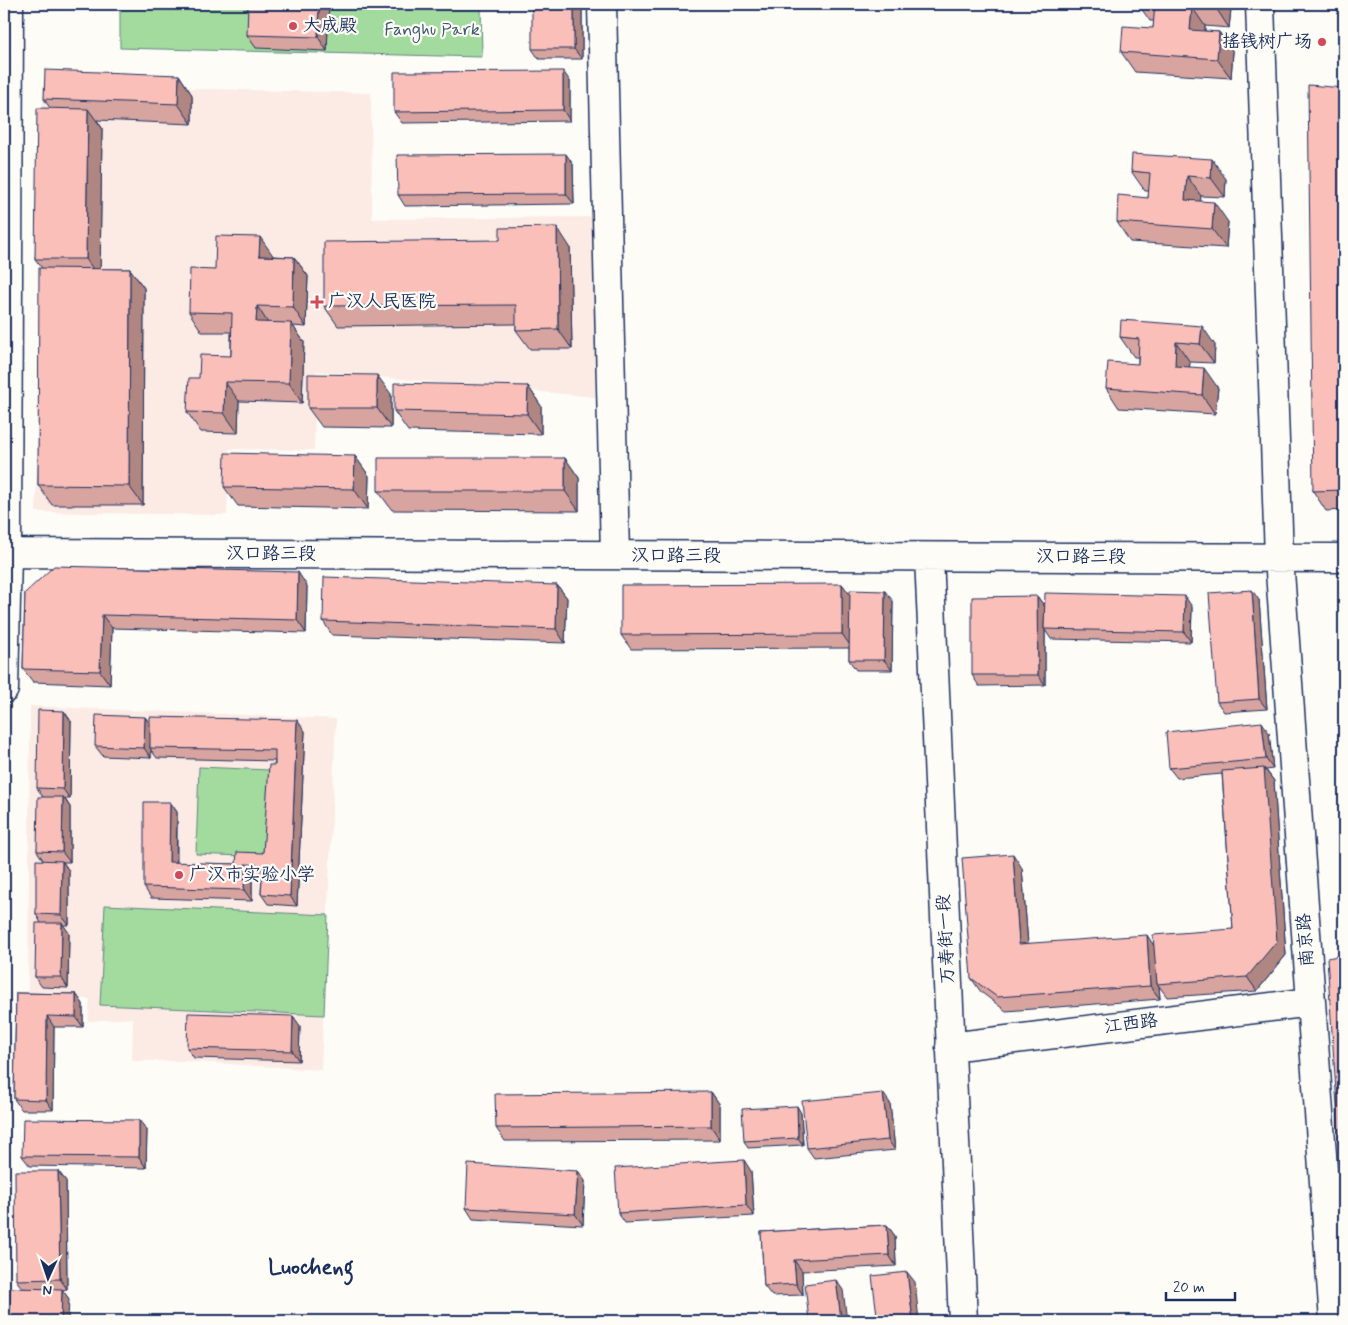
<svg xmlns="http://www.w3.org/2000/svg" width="1348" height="1325" font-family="Mynerve,'LXGW WenKai TC',sans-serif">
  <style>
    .built { fill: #fceae4 }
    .green { fill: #a3db9f; stroke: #5f857e }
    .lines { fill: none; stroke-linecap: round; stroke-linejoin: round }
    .minor-casing { stroke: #1b2f5e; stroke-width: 31 }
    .minor { stroke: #fdfcf7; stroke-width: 28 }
    .wall { fill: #d8a49f; stroke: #1b2f5e }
    .shaded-wall { fill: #b08682; stroke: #1b2f5e }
    .building { fill: #fbbfb9; stroke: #1b2f5e }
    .poi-dot { fill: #d1495b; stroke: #fdfcf7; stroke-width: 2 }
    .labels { text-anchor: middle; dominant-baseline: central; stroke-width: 4.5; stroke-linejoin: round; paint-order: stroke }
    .poi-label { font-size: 18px; fill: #1b2f5e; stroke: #fdfcf7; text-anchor: start }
    .park-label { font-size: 18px; fill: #3d5a6e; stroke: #fdfcf7 }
    .street-label { font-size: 18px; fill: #1b2f5e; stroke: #fdfcf7 }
    .district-label { font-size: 22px; font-weight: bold; fill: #1b2f5e; stroke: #fdfcf7 }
  </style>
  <rect width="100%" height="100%" fill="#fdfcf7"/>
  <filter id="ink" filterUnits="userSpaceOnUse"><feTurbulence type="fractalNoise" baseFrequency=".02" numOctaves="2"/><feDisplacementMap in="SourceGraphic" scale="10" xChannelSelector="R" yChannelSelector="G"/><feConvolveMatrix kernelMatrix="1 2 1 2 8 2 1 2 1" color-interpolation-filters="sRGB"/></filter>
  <g filter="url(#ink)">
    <path class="built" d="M43,85L371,93L372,219L593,217L595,397L316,371L314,450L229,449L227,515L36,512Z
      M30,706L336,719L321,1070L182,1061H132L133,1018L88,1021L90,999L28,997Z"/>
    <path class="green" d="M120,4H481L482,57L120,48Z
      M199,767L269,770L266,857L196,854Z
      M105,905L328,915L324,1015L100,1005Z"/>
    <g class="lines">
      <g class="minor-casing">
        <path id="minor" d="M602,4L615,555
          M1260,4L1279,558L1334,1321
          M4,553L1344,558
          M929,557L963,1321
          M4,689L7,553L9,4
          M950,1047L1311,1002"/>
      </g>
      <use href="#minor" class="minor"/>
    </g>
    <path class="wall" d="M329,4L327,51L256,48L247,35Z
      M582,4V59H539L532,49Z
      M1138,4H1227L1231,9L1229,28L1205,26V31L1219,32L1233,52L1231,78L1135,72L1121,52L1153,28L1154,21H1150Z
      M179,75L192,95V124L97,120L102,128L100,269H130L144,288L143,505H52L38,485L42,268L35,259L50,108L44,99Z
      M570,81V121L402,123L394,112Z
      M1344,88V510L1326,511L1313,491Z
      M573,164L574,204L405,206L398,195Z
      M1131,171L1226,179L1225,197L1201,196L1200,201L1228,222L1226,248L1130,242L1117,222L1148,198L1149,191H1145Z
      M500,240L570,247L572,349H530L516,330V324L338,326L324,306Z
      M273,256L294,257L308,276L306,327L293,326L304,342L302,403L239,401L238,433L201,432L187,412L199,378L231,356V332H202L189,312L215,270Z
      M1120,337L1215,345L1214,363L1190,362L1189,367L1218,388L1215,414L1119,408L1106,388L1138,364V357H1134Z
      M528,386L541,406V434L408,431L394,411Z
      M391,394V428L322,427L308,408Z
      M355,456L369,476L368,509L238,506L224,487Z
      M565,458L579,478V511L392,510L378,491Z
      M842,584L850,595L893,601L892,670H856L849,660V648L631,649L621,635Z
      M557,585L567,598L565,643L332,635L323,621Z
      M307,586L306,633L112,628L110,685L33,682L23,669L25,593Z
      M1037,596L1044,606L1192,607L1191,642L1051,639L1045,630V685L979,686L972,675Z
      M1259,600L1267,709L1224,712L1217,702Z
      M145,717L150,724L305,731L297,906L268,904L261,894L262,875H252V901L151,898L144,887L170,802L177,812V863L236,864L263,853L275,761L157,758L151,750V758L103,756L95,746Z
      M71,721L70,799H65L70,807V862H63L69,871V925H63L69,933L68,988L42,987L35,977L41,923L36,914L43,860L37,851L43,797L37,788Z
      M1269,733L1273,769L1266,770L1274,781L1286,955L1257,991L1167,997L1159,986L1160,999L1006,1011L981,992L971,978L1022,868L1028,944L1154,946L1233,929L1222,774L1177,778L1169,768Z
      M16,993L76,994L83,1004V1027H54L53,1110H22L14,1099Z
      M293,1016L300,1026L299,1061L194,1058L187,1048Z
      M711,1092L720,1105V1140L505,1141L496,1128Z
      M890,1103L895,1150L814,1158L807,1148Z
      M801,1113L803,1145L748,1148L744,1141Z
      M147,1130L146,1168L30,1166L22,1156Z
      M58,1171L66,1181L67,1289L62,1290L69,1299L22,1288L16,1280Z
      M578,1171L585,1181L583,1225L473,1219L466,1208Z
      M751,1171L754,1216L625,1223L618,1213Z
      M887,1225L895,1236L896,1266L802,1271L803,1295L772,1296L764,1286L761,1232Z"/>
    <path class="shaded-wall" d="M319,4H329L327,51L318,37Z
      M574,4H582V59L574,49Z
      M1216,4H1227L1231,9L1229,28L1216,8Z
      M1192,7L1205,26L1204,50L1190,30Z
      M1219,32L1233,52L1231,78L1217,59Z
      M563,71L570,81V121L563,110Z
      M179,75L192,95V124L178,104Z
      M88,109L102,128L100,279L86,259Z
      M566,154L573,164L574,204L566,194Z
      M1212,159L1226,179L1225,197L1211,178Z
      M1187,176L1201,196L1199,219L1185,200Z
      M1214,202L1228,222L1226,248L1212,229Z
      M557,227L570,247L572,349L558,329Z
      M260,237L274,257L259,256Z
      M294,257L308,276L306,327L293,307Z
      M130,269L144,288L143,505L129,486Z
      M257,306L270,326L256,322Z
      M291,323L304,342L302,403L289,383Z
      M1202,326L1215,345L1214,363L1200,344Z
      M1176,342L1190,362L1188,385L1175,366Z
      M1204,368L1218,388L1215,414L1202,395Z
      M377,375L391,394V428L377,408Z
      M225,382L239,401L238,433L224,413Z
      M528,386L541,406V434L527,414Z
      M355,456L369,476L368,509L354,489Z
      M565,458L579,478V511L565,491Z
      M298,572L307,586L306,633L297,620Z
      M842,584L852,597V648L842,634Z
      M557,585L567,598L565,643L556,629Z
      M1252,590L1259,600L1267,709L1259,699Z
      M885,591L893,601L892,670L884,660Z
      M1037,596L1045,607L1044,629L1045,630V685L1038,675Z
      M1185,596L1192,607L1191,642L1184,632Z
      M102,615L112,628L110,685L100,671Z
      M64,711L71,721L70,799L63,789Z
      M145,717L152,727L150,748L151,750V758L144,748Z
      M297,720L305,731L297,906L290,896Z
      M1262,722L1269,733L1273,769L1266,759Z
      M1264,768L1274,781L1286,955L1257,991L1247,977Z
      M63,797L70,807V862L62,852Z
      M170,802L177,812L176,873L169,862Z
      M1013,854L1022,868L1029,958L1019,944Z
      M62,861L69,871V925L61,915Z
      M245,864L252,875V901L244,890Z
      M62,923L69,933L68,988L61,977Z
      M1147,935L1156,949L1157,984L1159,986L1160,999L1150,986Z
      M76,994L83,1004V1027L76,1017Z
      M47,1016L54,1027L53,1110L46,1100Z
      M293,1016L300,1026L299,1061L292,1051Z
      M711,1092L720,1105V1140L711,1126Z
      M883,1093L890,1103L895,1150L888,1140Z
      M797,1106L801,1113L803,1145L798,1138Z
      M139,1120L147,1130L146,1168L139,1157Z
      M744,1160L751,1171L754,1216L746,1205Z
      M58,1171L66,1181L67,1289L60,1279Z
      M578,1171L585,1181L583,1225L575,1214Z
      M887,1225L895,1236L896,1266L889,1255Z
      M794,1260L802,1271L803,1295L796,1284Z
      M907,1272L915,1282L919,1321H913Z
      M836,1280L843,1290L847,1321L841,1319Z
      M62,1289L69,1299L68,1321H61Z"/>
    <path class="building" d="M248,4H319L318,37L247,35Z
      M532,4H574V49H532Z
      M1155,4H1216V8L1192,7L1190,30L1219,32L1217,59L1121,52L1123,26L1153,28Z
      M45,70L179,75L178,104L44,99Z
      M563,71V110L394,112V72Z
      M1308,85L1344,88V490L1313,491Z
      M37,108L88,109L86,259H35Z
      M566,154V194L398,195L397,155Z
      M1132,154L1212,159L1211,178L1187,176L1185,200L1214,202L1212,229L1117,222L1118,195L1148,198L1150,173L1131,171Z
      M557,227L558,329L516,330V305L324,306V242L500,240V228Z
      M216,236L260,237L259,256L294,257L293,307L257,306L256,322L291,323L289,383L225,382L224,413L187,412L189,378H199L200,355L231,356L232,313L189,312L190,269L215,270Z
      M39,268L130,269L129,486L38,485Z
      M1121,320L1202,326L1200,344L1176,342L1175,366L1204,368L1202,395L1106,388L1108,362L1138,364L1139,339L1120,337Z
      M308,374L377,375V408H308Z
      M394,383L528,386L527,414L394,411Z
      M225,453L355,456L354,489L224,487Z
      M378,458H565V491H378Z
      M54,566L298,572L297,620L102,615L100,671L23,669L25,593Z
      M324,577L557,585L556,629L323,621Z
      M842,584V634L621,635V585Z
      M850,590L885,591L884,660H849Z
      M1252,590L1259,699L1217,702L1209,593Z
      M1045,593L1185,596L1184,632L1044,629Z
      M1037,596L1038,675H972V597Z
      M38,710L64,711L63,789L37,788Z
      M96,715L145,717L144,748L95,746Z
      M150,717L297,720L290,896L261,894L263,865L245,864L244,890L144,887V802H170L169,862L236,864L237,852L263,853L269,765H275V750L150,748Z
      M1262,722L1266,759L1169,768L1166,732Z
      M1264,768L1277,941L1247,977L1157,984L1153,935L1233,929L1222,771Z
      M38,797H63L62,852L37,851Z
      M1013,854L1019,944L1147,935L1150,986L997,997L971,978L962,858Z
      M36,860L62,861L61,915L36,914Z
      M36,923H62L61,977H35Z
      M1344,955V1210L1327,958Z
      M16,993L76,994V1017L47,1016L46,1100L14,1099Z
      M188,1013L293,1016L292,1051L187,1048Z
      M711,1092V1126L496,1128L495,1094Z
      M883,1093L888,1140L807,1148L802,1101Z
      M797,1106L798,1138L744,1141L742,1109Z
      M23,1119L139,1120V1157L22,1156Z
      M744,1160L746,1205L618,1213L615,1168Z
      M468,1164L578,1171L575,1214L466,1208Z
      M15,1171H58L60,1279L16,1280Z
      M887,1225L889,1255L794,1260L796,1284L764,1286L761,1232Z
      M907,1272L913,1321H809L805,1284L836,1280L841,1319L877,1315L872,1276Z
      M10,1288L62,1289L61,1321H9Z"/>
  </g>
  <g class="poi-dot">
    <circle cx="293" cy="26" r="5"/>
    <circle cx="1322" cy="42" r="5"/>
    <path d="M314.5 294.5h5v5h5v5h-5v5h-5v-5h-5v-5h5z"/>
    <circle cx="179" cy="875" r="5"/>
  </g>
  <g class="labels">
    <g class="poi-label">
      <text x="303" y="26">大成殿</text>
      <text x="1312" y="42" text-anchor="end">摇钱树广场</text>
      <text x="328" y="302">广汉人民医院</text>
      <text x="189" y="875">广汉市实验小学</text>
    </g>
    <g class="park-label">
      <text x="432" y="30">Fanghu Park</text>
    </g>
    <g class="street-label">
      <text x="271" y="554">汉口路三段</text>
      <text x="676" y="556">汉口路三段</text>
      <text x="1081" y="557">汉口路三段</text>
      <text transform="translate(946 939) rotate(-93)">万寿街一段</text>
      <text transform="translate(1306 940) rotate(-94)">南京路</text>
      <text transform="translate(1131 1024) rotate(-7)">江西路</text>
    </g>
    <g class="district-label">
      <text x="311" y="1268">Luocheng</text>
    </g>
  </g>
  <rect width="1348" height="1325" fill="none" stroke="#fdfcf7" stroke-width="20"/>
  <rect x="10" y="10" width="1328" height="1305" fill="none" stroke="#1b2f5e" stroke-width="2" filter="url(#ink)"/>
  <g transform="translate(48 1278) rotate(183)" stroke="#fdfcf7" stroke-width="4" paint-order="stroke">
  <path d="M0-4L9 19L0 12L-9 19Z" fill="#1b2f5e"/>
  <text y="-8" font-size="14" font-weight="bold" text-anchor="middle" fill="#1b2f5e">N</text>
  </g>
  <path d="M1166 1292v8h69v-8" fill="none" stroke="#1b2f5e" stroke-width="2.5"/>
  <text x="1173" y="1292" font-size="15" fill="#1b2f5e" stroke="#fdfcf7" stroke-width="4" paint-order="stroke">20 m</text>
</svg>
